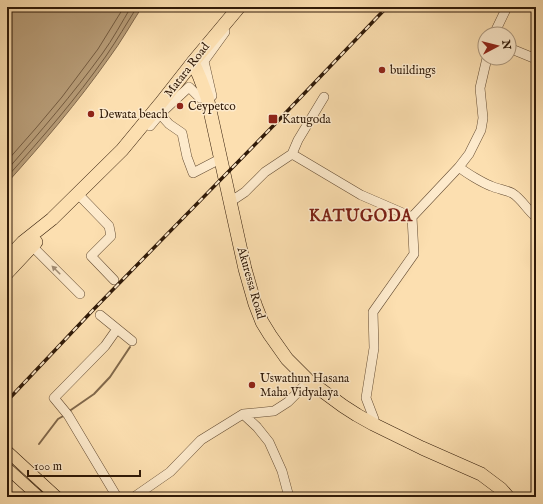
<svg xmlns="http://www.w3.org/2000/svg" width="543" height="504" font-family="'IM FELL English',serif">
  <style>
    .water { fill: #b79c77; stroke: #81684b }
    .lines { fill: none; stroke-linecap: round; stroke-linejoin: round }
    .shore { stroke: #745b40; stroke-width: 1 }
    .stream { stroke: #81684b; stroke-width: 2 }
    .minor-casing { stroke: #634b32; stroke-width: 10 }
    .major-casing { stroke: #301a08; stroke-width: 12 }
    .highway-casing { stroke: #301a08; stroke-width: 14 }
    .minor { stroke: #fdeacc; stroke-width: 9 }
    .major { stroke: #fcdfb0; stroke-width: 11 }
    .highway { stroke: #fcdfb0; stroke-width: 13 }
    .rail-casing { stroke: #301a08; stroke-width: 3.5 }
    .rail { stroke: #fdeacc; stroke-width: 2; stroke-dasharray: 6; stroke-linecap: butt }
    .oneway { fill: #a18c74 }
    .poi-dot { fill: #8f2418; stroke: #fdeacc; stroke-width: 1.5 }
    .labels { text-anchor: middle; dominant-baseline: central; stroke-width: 3; stroke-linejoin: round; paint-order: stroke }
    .street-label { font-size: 12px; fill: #301a08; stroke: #fdeacc }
    .poi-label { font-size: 12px; fill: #301a08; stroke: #fdeacc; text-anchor: start }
    .district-label { font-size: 16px; font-weight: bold; letter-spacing: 1px; fill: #7a1f14; stroke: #fdeacc }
  </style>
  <rect width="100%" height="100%" fill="#fcdfb0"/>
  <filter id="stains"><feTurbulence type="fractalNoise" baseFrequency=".005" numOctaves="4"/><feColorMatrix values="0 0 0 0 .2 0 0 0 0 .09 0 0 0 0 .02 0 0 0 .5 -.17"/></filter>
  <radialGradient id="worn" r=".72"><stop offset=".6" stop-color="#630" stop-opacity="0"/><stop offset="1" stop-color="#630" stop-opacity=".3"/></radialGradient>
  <path class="water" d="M7,7H142C131,24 121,42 109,58C78,102 43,143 7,183Z"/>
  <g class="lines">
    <path class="shore" d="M7,161L36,128L62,97L98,49L124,7
      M7,170C40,132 73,94 102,54C113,39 122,22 131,7
      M7,177C42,138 76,99 106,56C117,40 127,23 137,7"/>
    <path class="stream" d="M68,412L94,394L110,377L130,347
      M39,444L58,419L65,415"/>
    <g class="minor-casing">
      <path id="minor" d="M494,34L507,7
        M509,48L536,59
        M160,114L169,124L182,133L187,157L193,173L220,159
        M150,126L160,114L189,87L200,98L212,96L204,61L225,32
        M292,154L361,195L412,217
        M459,167C466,173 483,183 491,186C498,189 506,190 512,193C522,199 527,210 536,217
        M83,190L78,194L109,226L111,236L91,256L114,280
        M230,202L245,192L265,172L292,154L298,140L324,97
        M32,246L80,294
        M100,315L132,341
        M243,414L257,427L269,442L282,471L289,497
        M373,424L374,419L366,398L374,348L373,312L414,254L412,217L459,167L469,154L481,130L483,118L480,88L487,58
        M117,497L68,415L54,398L105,346L117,329
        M134,497L170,472L201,440L243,414L274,411L288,402L309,381"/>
    </g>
    <g class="major-casing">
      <path id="major" d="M7,451L57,497
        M7,468L39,497"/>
    </g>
    <g class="highway-casing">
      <path id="highway" d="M193,62L200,78L207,97L245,269L255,304L262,322L270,335L287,359L309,381L343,406L357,415L373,424L422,448L481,474L501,489L508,497
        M7,259L23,242L52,219L122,150L160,104L193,62L239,7
        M7,273L36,242"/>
    </g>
    <use href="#minor" class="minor"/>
    <use href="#major" class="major"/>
    <use href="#highway" class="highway"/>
    <g class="rail-casing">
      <path id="rail" d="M7,401L93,310L275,124L387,7"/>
    </g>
    <use href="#rail" class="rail"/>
  </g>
  <defs><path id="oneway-solid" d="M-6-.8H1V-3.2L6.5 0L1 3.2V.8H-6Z"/></defs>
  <use class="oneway" href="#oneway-solid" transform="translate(56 270) rotate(-135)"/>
  <g class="poi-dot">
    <circle cx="382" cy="70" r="4"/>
    <circle cx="180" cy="106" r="4"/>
    <circle cx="91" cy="114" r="4"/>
    <rect x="268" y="114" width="10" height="10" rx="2"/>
    <circle cx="252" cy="385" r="4"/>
  </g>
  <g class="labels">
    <g class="street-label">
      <text transform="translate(187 70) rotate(-52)">Matara Road</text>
      <text transform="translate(251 283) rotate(74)">Akuressa Road</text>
    </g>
    <g class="poi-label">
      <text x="390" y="70">buildings</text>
      <text x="188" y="106">Ceypetco</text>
      <text x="99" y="114">Dewata beach</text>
      <text x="282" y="119">Katugoda</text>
      <text x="260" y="378">Uswathun Hasana<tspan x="260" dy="14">Maha Vidyalaya</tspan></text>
    </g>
    <g class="district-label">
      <text x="361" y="217">KATUGODA</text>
    </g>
  </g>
  <rect width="543" height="504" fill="none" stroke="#fcdfb0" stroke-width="24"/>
  <rect x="8" y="8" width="527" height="488" fill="none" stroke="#301a08" stroke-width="2"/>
  <rect x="12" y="12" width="519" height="480" fill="none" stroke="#301a08"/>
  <g transform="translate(497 46) rotate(83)"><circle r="19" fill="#fdeacc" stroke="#ab977e"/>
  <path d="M0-3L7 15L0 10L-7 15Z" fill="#8f2418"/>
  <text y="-6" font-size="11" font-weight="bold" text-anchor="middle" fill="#301a08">N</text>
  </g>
  <path d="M28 470v6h112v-6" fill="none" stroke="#301a08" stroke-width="2"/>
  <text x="34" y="470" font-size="12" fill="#301a08" stroke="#fdeacc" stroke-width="3" paint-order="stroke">100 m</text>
  <rect width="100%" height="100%" filter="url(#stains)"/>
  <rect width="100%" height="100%" fill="url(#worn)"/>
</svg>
